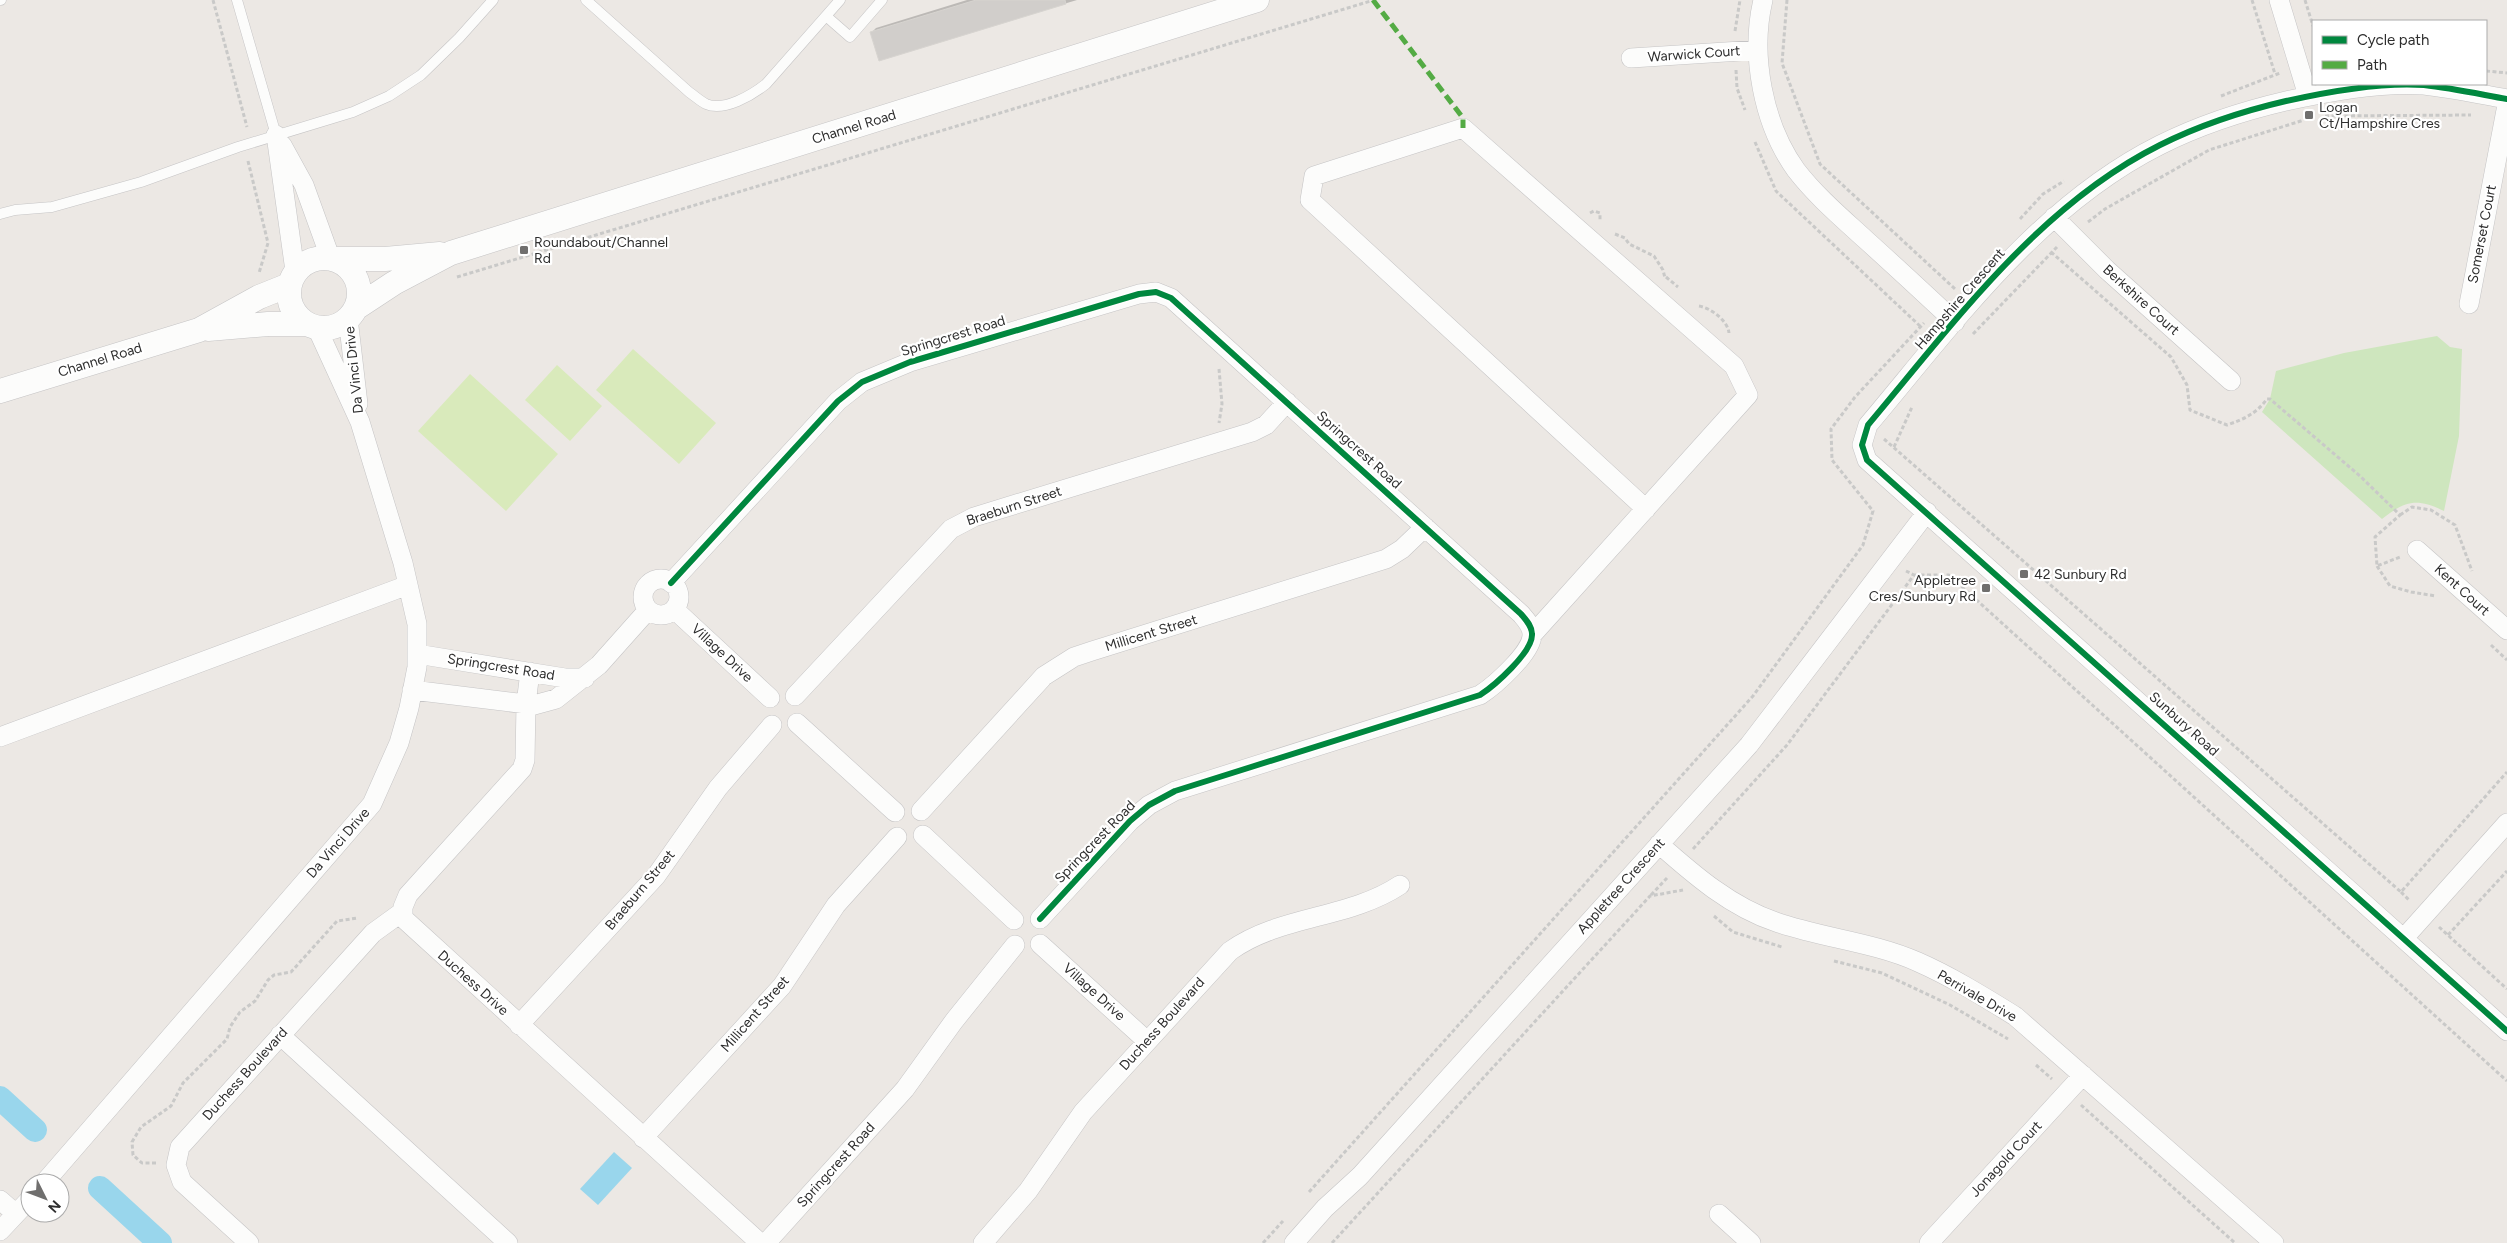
<svg xmlns="http://www.w3.org/2000/svg" width="2507" height="1243" font-family="Figtree,sans-serif">
  <style>
    .green { fill: #cee6be }
    .pitch { fill: #d9eabb }
    .water { fill: #99d6ec }
    .shadow { fill: #0003 }
    .lines { fill: none; stroke-linecap: round; stroke-linejoin: round }
    .canal { stroke: #99d6ec; stroke-width: 24 }
    .building { fill: #d1cecb; stroke: #d7d4d0 }
    .service-casing { stroke: #c5c4c5; stroke-width: 11 }
    .minor-casing { stroke: #c5c4c5; stroke-width: 20 }
    .tertiary-casing { stroke: #c5c4c5; stroke-width: 25 }
    .path { stroke: #c9c9c8; stroke-width: 3; stroke-dasharray: 4 2.5; stroke-linecap: butt }
    .service { stroke: #fcfcfb; stroke-width: 10 }
    .minor { stroke: #fcfcfb; stroke-width: 19 }
    .tertiary { stroke: #fcfcfb; stroke-width: 24 }
    .quiet { stroke: #54ab44; stroke-width: 5; stroke-dasharray: 10 5; stroke-linecap: butt }
    .cycleway-casing { stroke: #fff; stroke-width: 9 }
    .cycleway { stroke: #00873e; stroke-width: 6 }
    .poi-dot { fill: #706f6e; stroke: #fff; stroke-width: 2 }
    .labels { text-anchor: middle; dominant-baseline: central; stroke-width: 4.5; stroke-linejoin: round; paint-order: stroke }
    .street-label { font-size: 14px; fill: #2e2e2e; stroke: #fff }
    .poi-label { font-size: 14px; fill: #2e2e2e; stroke: #fff; text-anchor: start }
  </style>
  <rect width="100%" height="100%" fill="#ece8e4"/>
  <path class="green" d="M2437,336L2450,347L2462,349L2459,436L2444,511C2417,498 2406,500 2382,519L2262,412L2270,399L2276,371L2344,353Z"/>
  <path class="pitch" d="M633,349L716,423L679,464L596,390Z
    M557,365L602,406L570,441L525,400Z
    M470,374L558,454L506,511L418,431Z"/>
  <path class="water" d="M614,1152L632,1168L598,1205L580,1189Z"/>
  <path class="shadow" d="M967,0H1077L880,59L872,32L876,28Z"/>
  <g class="lines">
    <path class="canal" d="M0,1098L35,1130
      M100,1188L160,1243"/>
  </g>
  <path class="building" d="M976,0H1065L1066,4L879,61L870,32Z"/>
  <g class="lines">
    <g class="service-casing">
      <path id="service" d="M0,0H1
        M237,0L276,135
        M586,0L689,92C695,96 700,101 706,104C724,112 752,95 766,84L840,0
        M826,16L850,37L882,0
        M0,214L15,210L52,207L141,182L238,147L353,112L389,96L421,75L459,38L493,0"/>
    </g>
    <g class="minor-casing">
      <path id="minor" d="M1763,0C1750,55 1763,124 1796,170C1816,196 1842,218 1866,240C1896,267 1925,294 1955,322
        M2279,0L2308,96
        M1631,58L1757,50
        M2507,99C2479,94 2451,88 2424,85C2384,82 2326,92 2286,101C2243,111 2200,125 2160,145C2038,206 1954,323 1868,425L1862,445L1867,460L2507,1031
        M276,135L295,271
        M282,145L304,185L330,257
        M2054,217L2107,270L2231,381
        M2469,304L2507,105
        M348,318L358,404
        M2417,550L2507,630
        M643 597a18 18 0 1 1 36 0a18 18 0 1 1-36 0Z
        M671,583L838,401L862,382L910,362L1139,294L1156,292L1171,298L1521,614C1526,620 1532,626 1532,634C1533,652 1494,686 1480,695L1175,791L1149,805L1130,821L1040,919
        M674,609L770,698
        M1532,635L1748,395L1734,366L1463,128L1314,176L1310,200L1646,509
        M417,654L565,678H585
        M530,672L526,704L525,760L522,769L408,895L403,907V918L760,1243
        M412,690L534,705L556,699L599,665L648,610
        M795,696L951,529L974,517L1252,432L1266,425L1287,402
        M797,723L895,812
        M0,737L408,585
        M921,811L1044,676L1074,657L1092,651L1386,559L1402,549L1425,527
        M923,835L1014,920
        M1659,844C1694,875 1731,907 1776,922C1822,938 1873,942 1918,962C1952,977 1984,997 2015,1016L2274,1243
        M2404,938L2507,823
        M1040,944L1147,1041
        M519,1025L656,876L718,788L772,725
        M280,1035L508,1243
        M643,1138L782,986L836,905L897,837
        M44,1183L372,804L399,743L409,708L417,667V624L403,563L360,422L317,328
        M0,1200L16,1214
        M1719,1214L1751,1243
        M0,1231L30,1199
        M249,1243L182,1182L176,1165L180,1147L373,933L402,912
        M766,1243L905,1089L954,1021L1015,945
        M983,1243L1028,1191L1083,1112L1230,951C1280,915 1349,919 1400,885
        M1294,1243L1325,1208L1360,1176L1749,745L1927,512
        M1929,1243L2083,1075"/>
    </g>
    <g class="tertiary-casing">
      <path id="tertiary" d="M289 293a35 35 0 1 1 70 0a35 35 0 1 1-70 0Z
        M335,259H385L440,254
        M356,308L394,283L451,253L1257,0
        M208,329L268,324H307
        M0,391L199,330L259,297L289,285"/>
    </g>
    <path class="path" d="M213,0L247,127
      M1787,0L1782,63L1820,164L1955,289
      M2252,0L2275,74
      M2305,0L2313,26
      M1735,31L1740,0
      M1736,70L1737,88L1745,110
      M2486,71L2507,73
      M2221,96L2280,73
      M2325,116L2471,115
      M1755,142L1776,191L1920,326
      M248,161L268,243L259,273
      M1590,213L1594,211L1600,213V221
      M2020,219L2043,194L2064,181
      M2088,222L2105,209L2209,150L2304,120
      M1615,234L1625,238L1629,244L1654,256L1663,270L1665,278
      M2051,252L2171,357L2187,385L2190,410L2227,425C2244,419 2256,414 2267,399H2270L2360,476L2400,515L2375,537L2377,566L2400,557
      M457,277L1374,0
      M1666,277L1678,287
      M1699,306C1711,308 1728,321 1729,333
      M1973,334L2057,247
      M1219,369L1222,404L1219,423
      M1884,439L2401,892L2507,772
      M1894,447L1912,407
      M2400,515L2412,507L2431,510L2455,525L2472,571
      M2377,566L2390,586L2411,592L2436,596
      M1914,575H1949L2507,1081
      M2491,645L2507,660
      M1693,849L1787,745L1914,575L1906,571
      M2401,892L2410,901
      M1651,895L1667,878
      M1714,916L1733,932L1782,947
      M2439,927L2507,989
      M2448,935L2507,871
      M1834,961L1882,973L1950,1005L2008,1039
      M2036,1065L2052,1079
      M2081,1105L2235,1243
      M156,1163H142L133,1155L132,1142L141,1127L171,1106L183,1083L227,1039L230,1027L240,1012L255,1001L268,980L274,975L291,972L337,921L358,918
      M1309,1192L1753,696L1863,545L1873,511L1832,460L1831,429L1855,397L1924,323
      M1263,1243L1283,1221
      M1332,1243L1650,896L1683,890"/>
    <use href="#service" class="service"/>
    <use href="#minor" class="minor"/>
    <use href="#tertiary" class="tertiary"/>
    <path class="quiet" d="M1373,0L1463,118V128"/>
    <g class="cycleway-casing">
      <path id="cycleway" d="M2507,99C2479,94 2451,88 2424,85C2384,82 2326,92 2286,101C2243,111 2200,125 2160,145C2038,206 1954,323 1868,425L1862,445L1867,460L2507,1031
        M671,583L838,401L862,382L910,362L1139,294L1156,292L1171,298L1521,614C1526,620 1532,626 1532,634C1533,652 1494,686 1480,695L1175,791L1149,805L1130,821L1040,919"/>
    </g>
    <use href="#cycleway" class="cycleway"/>
  </g>
  <g class="poi-dot">
    <rect x="2304" y="110" width="10" height="10" rx="2.5"/>
    <rect x="519" y="245" width="10" height="10" rx="2.5"/>
    <rect x="2019" y="569" width="10" height="10" rx="2.5"/>
    <rect x="1981" y="583" width="10" height="10" rx="2.5"/>
  </g>
  <g class="labels">
    <g class="street-label">
      <text transform="translate(1694 54) rotate(-4)">Warwick Court</text>
      <text transform="translate(854 127) rotate(-17)">Channel Road</text>
      <text transform="translate(2482 234) rotate(-79)">Somerset Court</text>
      <text transform="translate(1960 299) rotate(-49)">Hampshire Crescent</text>
      <text transform="translate(2141 300) rotate(42)">Berkshire Court</text>
      <text transform="translate(953 336) rotate(-17)">Springcrest Road</text>
      <text transform="translate(100 360) rotate(-17)">Channel Road</text>
      <text transform="translate(354 370) rotate(-96)">Da Vinci Drive</text>
      <text transform="translate(1359 450) rotate(42)">Springcrest Road</text>
      <text transform="translate(1014 506) rotate(-18)">Braeburn Street</text>
      <text transform="translate(2462 590) rotate(42)">Kent Court</text>
      <text transform="translate(1151 633) rotate(-17)">Millicent Street</text>
      <text transform="translate(722 653) rotate(43)">Village Drive</text>
      <text transform="translate(501 667) rotate(9)">Springcrest Road</text>
      <text transform="translate(2184 724) rotate(42)">Sunbury Road</text>
      <text transform="translate(1095 842) rotate(-46)">Springcrest Road</text>
      <text transform="translate(338 843) rotate(-49)">Da Vinci Drive</text>
      <text transform="translate(1621 886) rotate(-48)">Appletree Crescent</text>
      <text transform="translate(640 890) rotate(-50)">Braeburn Street</text>
      <text transform="translate(473 983) rotate(42)">Duchess Drive</text>
      <text transform="translate(1094 992) rotate(42)">Village Drive</text>
      <text transform="translate(1977 996) rotate(30)">Perrivale Drive</text>
      <text transform="translate(755 1014) rotate(-49)">Millicent Street</text>
      <text transform="translate(1162 1024) rotate(-48)">Duchess Boulevard</text>
      <text transform="translate(245 1074) rotate(-48)">Duchess Boulevard</text>
      <text transform="translate(2006 1159) rotate(-47)">Jonagold Court</text>
      <text transform="translate(836 1165) rotate(-48)">Springcrest Road</text>
    </g>
    <g class="poi-label">
      <text x="2319" y="107">Logan<tspan x="2319" dy="16">Ct/Hampshire Cres</tspan></text>
      <text x="534" y="242">Roundabout/Channel<tspan x="534" dy="16">Rd</tspan></text>
      <text x="2034" y="574">42 Sunbury Rd</text>
      <text x="1976" y="580" text-anchor="end">Appletree<tspan x="1976" dy="16">Cres/Sunbury Rd</tspan></text>
    </g>
  </g>
  <rect x="2312" y="20" width="175" height="65" fill="#ffffff" stroke="#ababab"/>
  <rect x="2322" y="36" width="25" height="8" fill="#00873e" stroke="#ababab"/>
  <text x="2357" y="45" font-size="15" fill="#2e2e2e">Cycle path</text>
  <rect x="2322" y="61" width="25" height="8" fill="#54ab44" stroke="#ababab"/>
  <text x="2357" y="70" font-size="15" fill="#2e2e2e">Path</text>
  <g transform="translate(45 1198) rotate(132)"><circle r="24" fill="#ffffff" stroke="#ababab"/>
  <path d="M0-4L9 19L0 12L-9 19Z" fill="#706f6e"/>
  <text y="-8" font-size="14" font-weight="bold" text-anchor="middle" fill="#2e2e2e">N</text>
  </g>
</svg>
